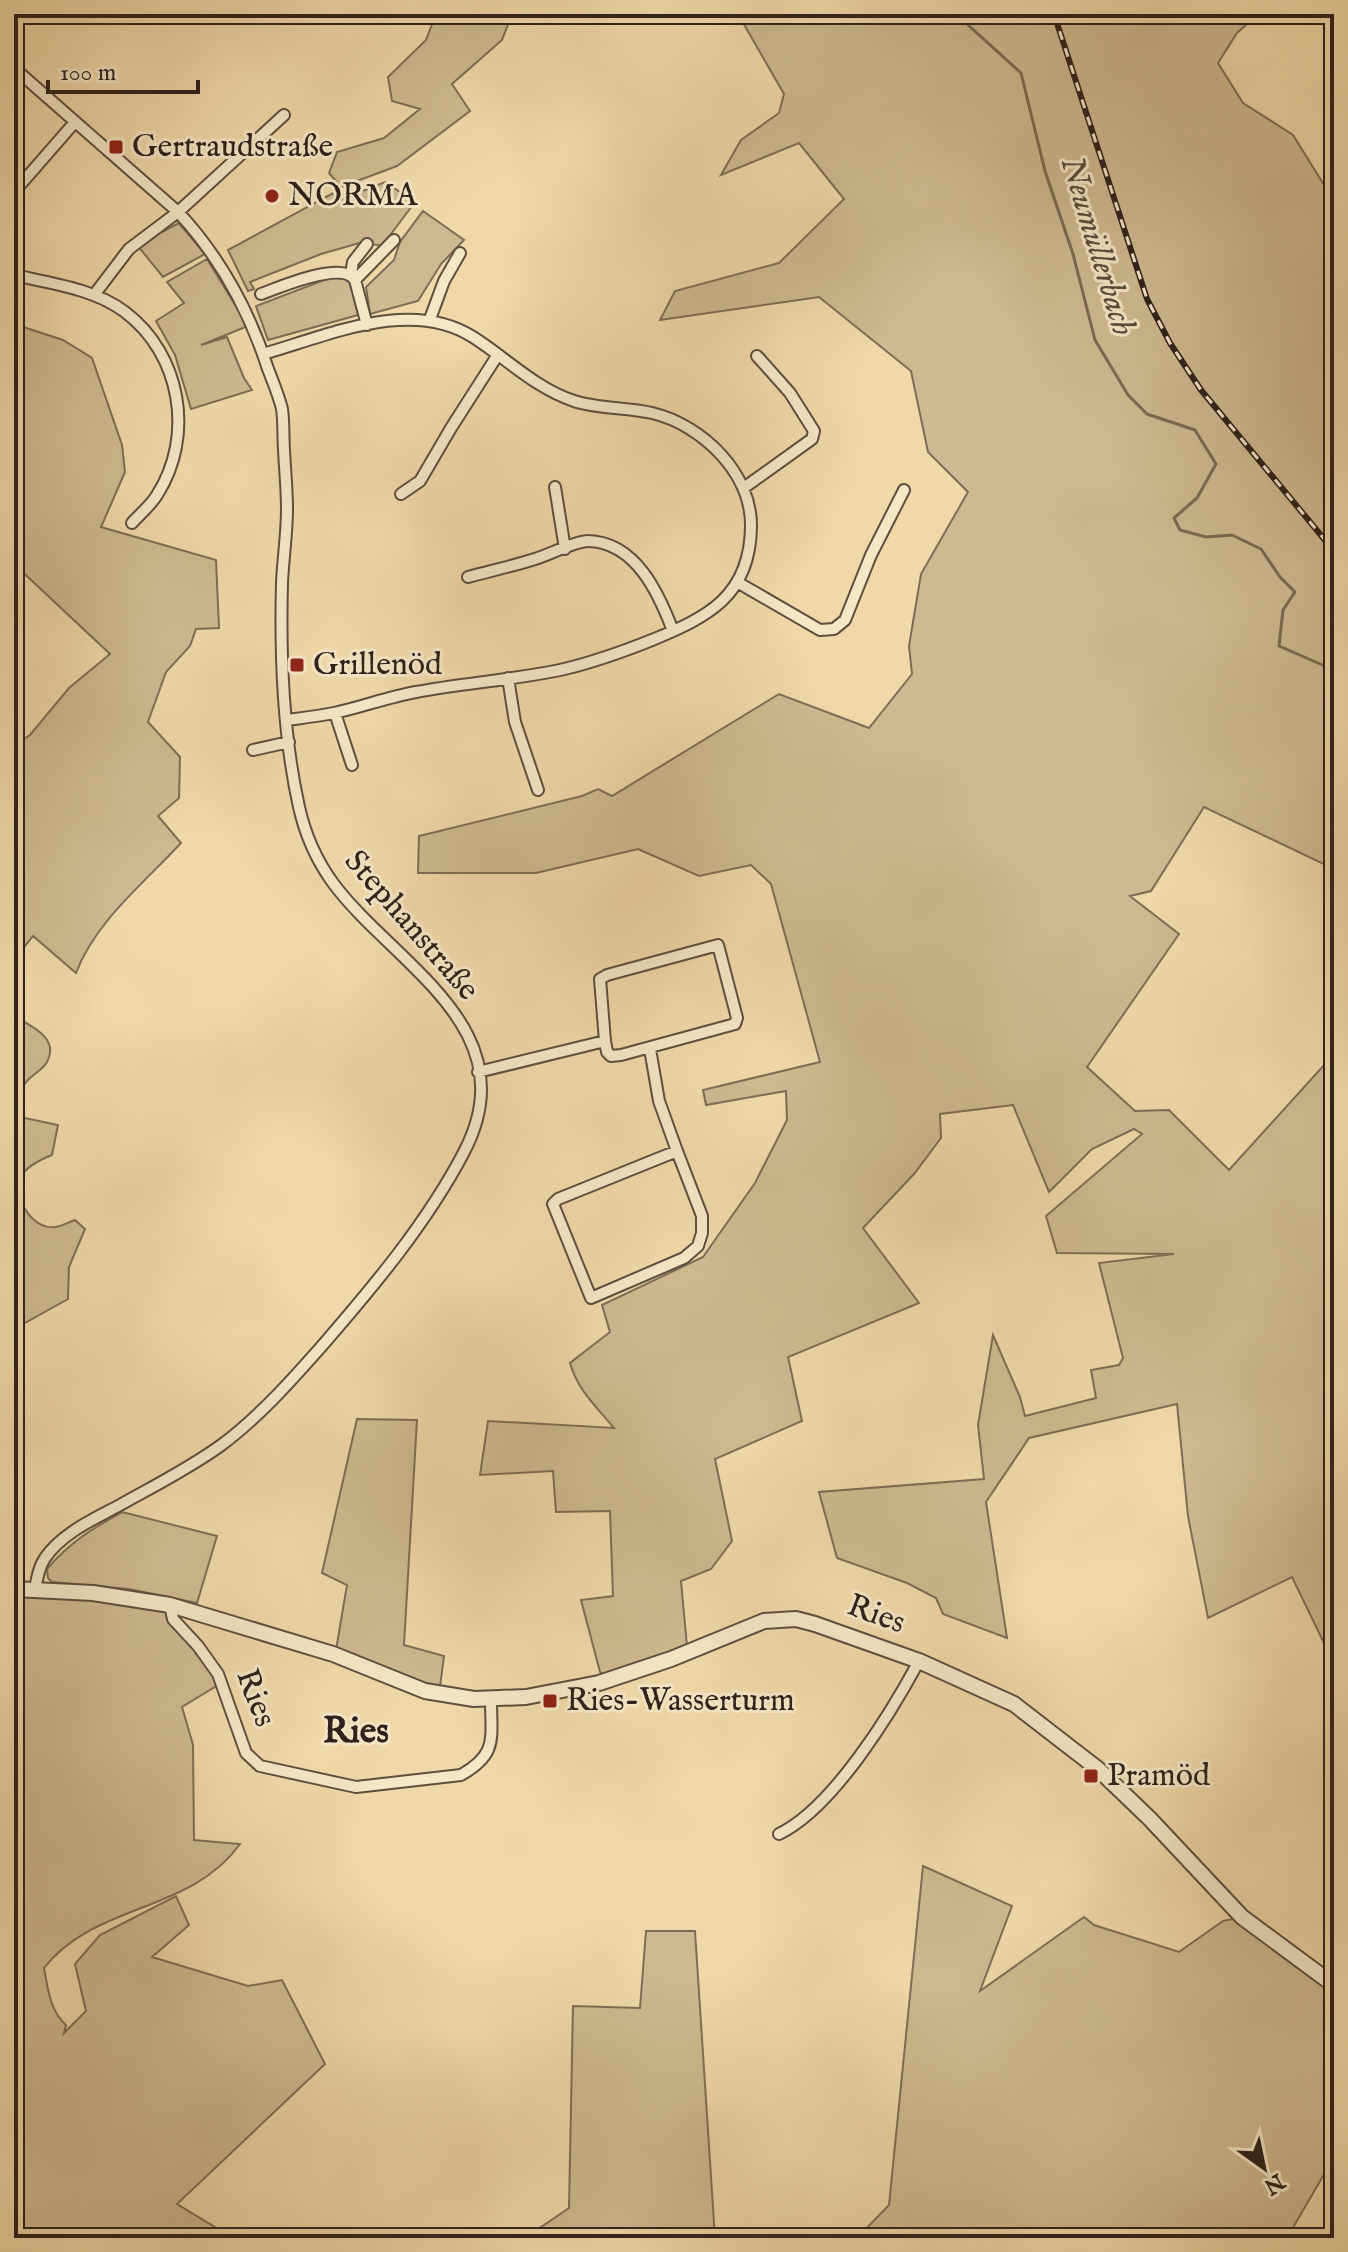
<svg xmlns="http://www.w3.org/2000/svg" width="1348" height="2252" font-family="'IM FELL English',serif">
  <style>
    .green { fill: #cfb990; stroke: #7e6d56; stroke-width: 2 }
    .lines { fill: none; stroke-linecap: round; stroke-linejoin: round }
    .stream { stroke: #7b6a53; stroke-width: 3 }
    .minor-casing { stroke: #5e4f3f; stroke-width: 14 }
    .tertiary-casing { stroke: #5e4f3f; stroke-width: 18 }
    .minor { stroke: #f5e6c6; stroke-width: 10 }
    .tertiary { stroke: #f5e6c6; stroke-width: 14 }
    .rail-casing { stroke: #2e211c; stroke-width: 6 }
    .rail { stroke: #f5e6c6; stroke-width: 3; stroke-dasharray: 9; stroke-linecap: butt }
    .poi-dot { fill: #8f2418; stroke: #f5e6c6; stroke-width: 3 }
    .labels { text-anchor: middle; dominant-baseline: central; stroke-width: 6; stroke-linejoin: round; paint-order: stroke }
    .poi-label { font-size: 32px; fill: #2e211c; stroke: #f5e6c6; text-anchor: start }
    .street-label { font-size: 32px; fill: #2e211c; stroke: #f5e6c6 }
    .water-label { font-size: 34px; font-style: italic; fill: #5b4b3c; stroke: #f5e6c6 }
    .quarter-label { font-size: 36px; font-weight: bold; fill: #2e211c; stroke: #f5e6c6 }
  </style>
  <rect width="100%" height="100%" fill="#f0d8a8"/>
  <filter id="stains"><feTurbulence type="fractalNoise" baseFrequency=".0025" numOctaves="4"/><feColorMatrix values="0 0 0 0 .2 0 0 0 0 .09 0 0 0 0 .02 0 0 0 .5 -.17"/></filter>
  <radialGradient id="worn" r=".72"><stop offset=".6" stop-color="#630" stop-opacity="0"/><stop offset="1" stop-color="#630" stop-opacity=".3"/></radialGradient>
  <path class="green" d="M436,14H512L502,40L452,84L470,111L397,166L341,187L329,173L337,152L384,138L420,109L392,101L388,77L426,40Z
    M738,14H1258L1237,33L1218,63L1243,103L1293,135L1334,201V869L1204,807L1151,891L1130,896L1179,934L1087,1067L1135,1111L1169,1110L1229,1170L1334,1054V1640L1325,1645L1292,1577L1208,1618L1188,1516L1177,1404L1029,1438L986,1502L1007,1638L943,1614L936,1598L907,1583L837,1558L819,1492L984,1479L978,1425L993,1335L1020,1397L1025,1416L1096,1398L1091,1370L1119,1365L1123,1358L1099,1263L1174,1254L1057,1253L1046,1216L1142,1134L1134,1129L1092,1149L1049,1192L1013,1105L940,1114L941,1138L914,1174L863,1228L919,1303L788,1357L802,1421L715,1459L732,1541L711,1569L681,1581L687,1646L604,1675L600,1672L581,1600L613,1596L610,1511L556,1512L553,1471L480,1475L488,1421L614,1428C596,1406 578,1391 570,1363L610,1332L602,1305L703,1257L755,1183L787,1120L786,1091L706,1105L703,1090L820,1062L771,884L751,865L699,876L638,849L536,873H418L419,836L582,796L598,789L612,796L779,694L869,728L912,674L909,646L921,574L968,492L928,452L911,371L819,297L660,320L675,291L779,263L844,199L799,143L721,175L741,140L779,113L784,94Z
    M385,182L415,202L382,246L363,242L321,254L250,282L254,289L248,291L228,250L333,193L337,201Z
    M423,211L464,240L441,264L418,301L370,314L366,287L394,260L400,242Z
    M179,223L205,254L163,277L137,245Z
    M207,259L248,326L201,345L227,337L244,378L252,390L191,409L175,355L156,321L184,303L167,282Z
    M349,276L358,315L268,340L256,306L332,277Z
    M14,324L63,340L92,358L122,445L125,472L101,527L216,560L219,628L196,629L190,646L166,672L148,722L180,757L179,798L158,816L181,843C144,883 95,922 76,973L33,936L14,960V745L30,735L69,688L110,654L14,564Z
    M14,1016C31,1026 60,1038 47,1062C42,1071 29,1076 24,1085C18,1093 17,1106 15,1116L58,1125L52,1155C42,1159 26,1166 21,1177C12,1198 33,1231 56,1227C62,1226 69,1222 75,1220L85,1229L69,1267L68,1299L14,1329Z
    M357,1419L417,1420L404,1645L444,1656L440,1687L434,1688L336,1650L347,1585L322,1573Z
    M122,1512L217,1536L197,1603L129,1589L52,1582L48,1578L47,1569C69,1543 93,1528 122,1512Z
    M14,1589L93,1593L171,1613L223,1682L182,1707L193,1745L194,1840L240,1844C191,1913 94,1903 44,1968C48,1989 50,2011 66,2025L64,2033L86,2011L75,1964L100,1935L176,1896L189,1925L152,1957L248,1986L282,1980L325,2064L177,2204L233,2238H14Z
    M923,1866L1012,1906L980,1991L1084,1917L1094,1925L1179,1952L1223,1921L1242,1917L1334,1985V2157L1287,2238H857L889,2205Z
    M646,1931H695L715,2238H525L569,2208L573,2006L640,2008Z"/>
  <g class="lines">
    <path class="stream" d="M956,14L1021,73L1045,171L1073,254L1095,340L1128,395L1147,414L1195,430L1216,464L1197,498L1174,518L1180,530L1206,537L1232,535L1261,549L1280,577L1295,592L1283,610L1279,646L1334,670"/>
    <g class="minor-casing">
      <path id="minor" d="M14,68L178,212C220,257 249,310 268,369C273,382 279,396 282,409C284,422 283,437 284,450C285,470 287,489 287,509C287,534 283,559 282,583C280,657 283,735 299,807C305,834 317,861 333,883C393,964 529,1028 464,1152C427,1223 373,1287 321,1347C290,1382 258,1418 220,1446C188,1469 154,1486 120,1505C94,1519 62,1533 45,1558C39,1567 37,1578 35,1589
        M14,192L75,122
        M351,274L353,262L367,244
        M14,275C50,283 95,289 125,312C181,354 195,436 157,495C151,505 140,514 132,523
        M355,280L394,240
        M261,294C280,287 342,260 355,280L367,325
        M94,295L129,249L178,212L284,115
        M430,319L444,281L460,253
        M263,354C327,336 411,297 473,337C506,358 535,388 574,401C598,409 627,407 652,413C703,425 752,474 751,527C750,596 708,617 652,640C622,652 591,663 560,670C512,680 464,683 416,692C388,697 362,707 334,713C319,716 302,718 287,720
        M555,487L565,549
        M745,487L812,439L814,431L790,393L757,356
        M401,494L420,481L451,428L497,356
        M468,577C490,571 513,566 535,559C549,555 575,541 588,541C636,542 659,594 673,631
        M737,582L820,630L834,629L845,620L871,555L904,490
        M508,678L515,722L538,790
        M335,713L352,765
        M253,750L289,742
        M650,1049L659,1101L677,1151L558,1199L553,1204L591,1298L684,1258L698,1246L702,1233V1216L677,1151
        M478,1072L605,1041L600,979L607,975L718,945L737,1018L735,1024L621,1055L611,1056L607,1052L605,1041
        M170,1605L173,1619L198,1646L218,1674L246,1753L260,1766L356,1787L461,1775C498,1754 491,1739 491,1700
        M779,1834C833,1808 891,1713 919,1661"/>
    </g>
    <g class="tertiary-casing">
      <path id="tertiary" d="M14,1589L93,1593L170,1605L333,1654L425,1691L474,1699L526,1697L599,1683L671,1659L764,1621L796,1619L815,1624L919,1661L1014,1704L1098,1769L1150,1819L1242,1917L1334,1985"/>
    </g>
    <use href="#minor" class="minor"/>
    <use href="#tertiary" class="tertiary"/>
    <g class="rail-casing">
      <path id="rail" d="M1054,14L1147,299L1170,343L1201,390L1334,551"/>
    </g>
    <use href="#rail" class="rail"/>
  </g>
  <g class="poi-dot">
    <rect x="108" y="139" width="16" height="16" rx="4"/>
    <circle cx="272" cy="196" r="8"/>
    <rect x="289" y="657" width="16" height="16" rx="4"/>
    <rect x="542" y="1693" width="16" height="16" rx="4"/>
    <rect x="1083" y="1768" width="16" height="16" rx="4"/>
  </g>
  <g class="labels">
    <g class="poi-label">
      <text x="132" y="147">Gertraudstraße</text>
      <text x="288" y="196">NORMA</text>
      <text x="313" y="665">Grillenöd</text>
      <text x="566" y="1701">Ries-Wasserturm</text>
      <text x="1107" y="1776">Pramöd</text>
    </g>
    <g class="street-label">
      <text transform="translate(411 926) rotate(49)">Stephanstraße</text>
      <text transform="translate(876 1615) rotate(20)">Ries</text>
      <text transform="translate(255 1698) rotate(69)">Ries</text>
    </g>
    <g class="water-label">
      <text transform="translate(1097 246) rotate(73)">Neumüllerbach</text>
    </g>
    <g class="quarter-label">
      <text x="356" y="1732">Ries</text>
    </g>
  </g>
  <rect width="1348" height="2252" fill="none" stroke="#f0d8a8" stroke-width="48"/>
  <rect x="16" y="16" width="1316" height="2220" fill="none" stroke="#2e211c" stroke-width="4"/>
  <rect x="24" y="24" width="1300" height="2204" fill="none" stroke="#2e211c" stroke-width="2"/>
  <g transform="translate(1264 2168) rotate(147)" stroke="#f5e6c6" stroke-width="6" paint-order="stroke">
  <path d="M0-6L14 30L0 20L-14 30Z" fill="#2e211c"/>
  <text y="-12" font-size="22" font-weight="bold" text-anchor="middle" fill="#2e211c">N</text>
  </g>
  <path d="M48 80v12h150v-12" fill="none" stroke="#2e211c" stroke-width="4"/>
  <text x="60" y="80" font-size="24" fill="#2e211c" stroke="#f5e6c6" stroke-width="6" paint-order="stroke">100 m</text>
  <rect width="100%" height="100%" filter="url(#stains)"/>
  <rect width="100%" height="100%" fill="url(#worn)"/>
</svg>
